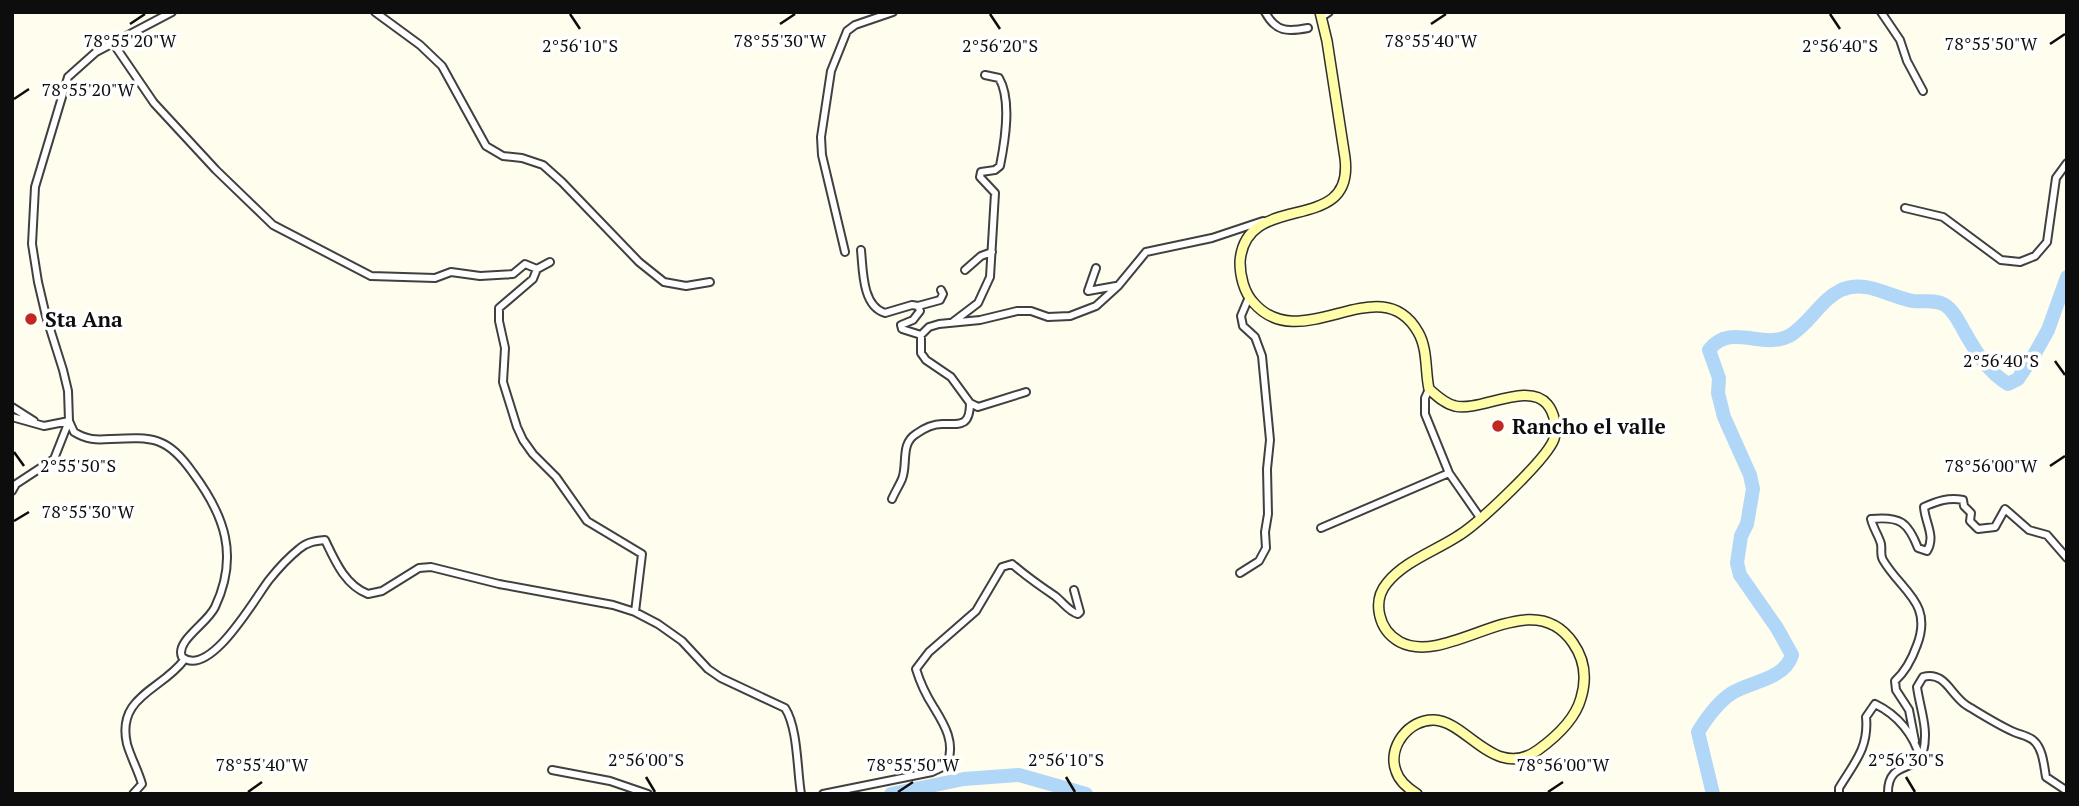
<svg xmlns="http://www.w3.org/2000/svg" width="2079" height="806" font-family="'PT Serif',serif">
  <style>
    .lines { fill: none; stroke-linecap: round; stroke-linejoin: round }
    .river { stroke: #b0d7f8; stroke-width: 14 }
    .street-casing { stroke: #404040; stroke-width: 10 }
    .secondary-casing { stroke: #2f2f2f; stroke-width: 12 }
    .street { stroke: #fff; stroke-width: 6 }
    .secondary { stroke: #fffda8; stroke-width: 9 }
    .ticks { fill: none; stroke: #0d0d0d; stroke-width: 2.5 }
    .poi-dot { fill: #c12821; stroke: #fff; stroke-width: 2.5 }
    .labels { text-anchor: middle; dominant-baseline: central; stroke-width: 7; stroke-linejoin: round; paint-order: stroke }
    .poi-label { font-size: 21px; font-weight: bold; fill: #0d0d0d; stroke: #fff; text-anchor: start }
    .ticks-label { font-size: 18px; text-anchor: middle; fill: #0d0d0d; stroke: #fff; stroke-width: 7; stroke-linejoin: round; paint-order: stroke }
  </style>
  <rect width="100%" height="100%" fill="#fffded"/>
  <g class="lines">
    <path class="river" d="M891,794L964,779L1019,775L1086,794
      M1713,794L1698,732C1706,719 1718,702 1732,693C1751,681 1784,680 1792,655L1777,628L1740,575L1737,563L1741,536L1747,524L1753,489L1750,475L1724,417L1718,393L1719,378L1709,350C1730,322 1762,350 1789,336C1809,325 1820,300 1841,290C1867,279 1889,297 1913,301C1924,302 1935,299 1945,305C1954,311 1959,322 1964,331C1976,352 1987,371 2008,384L2018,379L2034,355L2048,330L2067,277"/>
    <g class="street-casing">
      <path id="street" d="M172,12L96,52L68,77L35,187L32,244L38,282L46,316L63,370L68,391L69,421L74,432C87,440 96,440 110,439C153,437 167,436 193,473C225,516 239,556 215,607C207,624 175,641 182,657C210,679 255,598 269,580C277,570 289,557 299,549C307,542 315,541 325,540C335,561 345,585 368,594L382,591L419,568L431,567L499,584L613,605L635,612L658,624L682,641L708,669L721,678L785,708C798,728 797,770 801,794
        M375,12L420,45L442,66L486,146L503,156L522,158L543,165L562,182L639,262L664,282L686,286L710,282
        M1265,12C1276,32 1287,32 1308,28
        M1881,12L1900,40L1907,61L1923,91
        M1323,16L1329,12
        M113,43L154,103L216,170L273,225L371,276L435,278L451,272L480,276L513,274L525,264L537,269
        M1905,208L1943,217L2001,260L2020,262L2035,256L2047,242L2056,178L2067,163
        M861,250C863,270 862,306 885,313L912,305L918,306L920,311L913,320L901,325L902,329L921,335
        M845,252L822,155L821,137L831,71L847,31L855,25L893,12
        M550,262L537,269L533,279L499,308V321L505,348L503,382L517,427L523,440L533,454L556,477L587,521L642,554L635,612
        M1096,268L1088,291L1116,286
        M965,270L981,256L992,252
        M918,306L940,300L943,294L941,290
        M953,322L978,303L990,277L995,193L980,177L981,172L995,170L1000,166C1005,141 1012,100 999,78L985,75
        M1026,392L978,407L970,403L951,377L926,360L921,353V335L929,327L939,324L980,320L1017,311H1031L1048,317L1070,316L1096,306L1118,286L1146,252L1212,238L1263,221
        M12,407L34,421
        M12,417L44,426L69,421
        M1449,473L1481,519
        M12,491L16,484L54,459L69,421
        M892,499C895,492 899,486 902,479C908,464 900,444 916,434C923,429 933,424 942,424C960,424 970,427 970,403
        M1321,528L1449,473L1425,414V398L1429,389
        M1240,573L1259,561L1266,548L1265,532L1268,514L1267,469L1270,440L1262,356L1255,337L1243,326L1241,316L1249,297
        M1915,741L1909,710L1896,690L1895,681C1906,671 1912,659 1917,645C1933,603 1902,592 1883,560C1880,555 1882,550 1881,544C1879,536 1873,528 1871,519C1900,516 1908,522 1918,548L1927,551C1936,536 1925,523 1924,507C1937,501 1949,497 1963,500L1964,506L1971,513L1970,521L1978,529L1995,527L2005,509L2029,530L2047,535L2067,558
        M552,770L610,781L648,794
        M133,794L142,784C138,770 131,758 127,744C116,696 162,690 184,660
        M823,794L932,772L947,765C956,742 944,724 933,706C926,695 920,682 916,669L929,652L976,611L1002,567L1012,564C1026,576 1040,586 1055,596C1063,602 1069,612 1078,614L1080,612L1074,590
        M1839,794V788C1854,763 1869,748 1866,717L1875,704C1898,715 1914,735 1920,758
        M1888,794C1887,759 1918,773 1923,752C1929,729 1920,709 1917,687L1923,677C1945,671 1950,694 1966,705C1981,714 1998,725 2014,732C2021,735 2029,736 2034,741C2043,749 2044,766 2046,777L2067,791"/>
    </g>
    <g class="secondary-casing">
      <path id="secondary" d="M1320,12L1327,41L1345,158C1355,238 1245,188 1240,262C1240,276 1244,292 1253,302C1301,359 1380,265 1418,332C1428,349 1425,371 1429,389C1437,396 1445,404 1455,406C1480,412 1528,381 1547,404C1554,412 1558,428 1554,439C1547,459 1478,524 1458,536C1435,551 1405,561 1387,583C1372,601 1378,630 1400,642C1450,668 1530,580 1573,643C1585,660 1587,678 1581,698C1575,720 1556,737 1538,750C1495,781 1467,721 1434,720C1409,719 1387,747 1396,771C1399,781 1409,789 1417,794"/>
    </g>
    <use href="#street" class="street"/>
    <use href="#secondary" class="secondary"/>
  </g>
  <path class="ticks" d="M570,14L580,29M990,14L1000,29M1830,14L1840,29M130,24L145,14M780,24L795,14M1431,24L1446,14M2050,44L2065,34M14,99L29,89M2055,361L2065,375M14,452L24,466M2050,466L2065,456M14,521L29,512M646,777L655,792M1066,777L1075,792M1906,777L1915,792M248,792L262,782M898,792L913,782M1548,792L1563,782"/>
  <g class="poi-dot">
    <circle cx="31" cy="319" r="7"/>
    <circle cx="1498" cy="426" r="7"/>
  </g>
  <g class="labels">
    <g class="poi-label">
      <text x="45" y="319">Sta Ana</text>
      <text x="1512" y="426">Rancho el valle</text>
    </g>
  </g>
  <g class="ticks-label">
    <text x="130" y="47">78°55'20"W</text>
    <text x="780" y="47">78°55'30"W</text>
    <text x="1431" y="47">78°55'40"W</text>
    <text x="1991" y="50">78°55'50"W</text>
    <text x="580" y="52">2°56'10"S</text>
    <text x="1000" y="52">2°56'20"S</text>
    <text x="1840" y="52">2°56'40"S</text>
    <text x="88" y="96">78°55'20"W</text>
    <text x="2001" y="367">2°56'40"S</text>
    <text x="1991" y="472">78°56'00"W</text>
    <text x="78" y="472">2°55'50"S</text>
    <text x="88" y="518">78°55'30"W</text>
    <text x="646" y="766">2°56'00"S</text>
    <text x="1066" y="766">2°56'10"S</text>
    <text x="1906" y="766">2°56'30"S</text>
    <text x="262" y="771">78°55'40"W</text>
    <text x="913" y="771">78°55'50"W</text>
    <text x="1563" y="771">78°56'00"W</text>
  </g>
  <rect width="2079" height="806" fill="none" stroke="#0d0d0d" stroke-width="28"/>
</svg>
